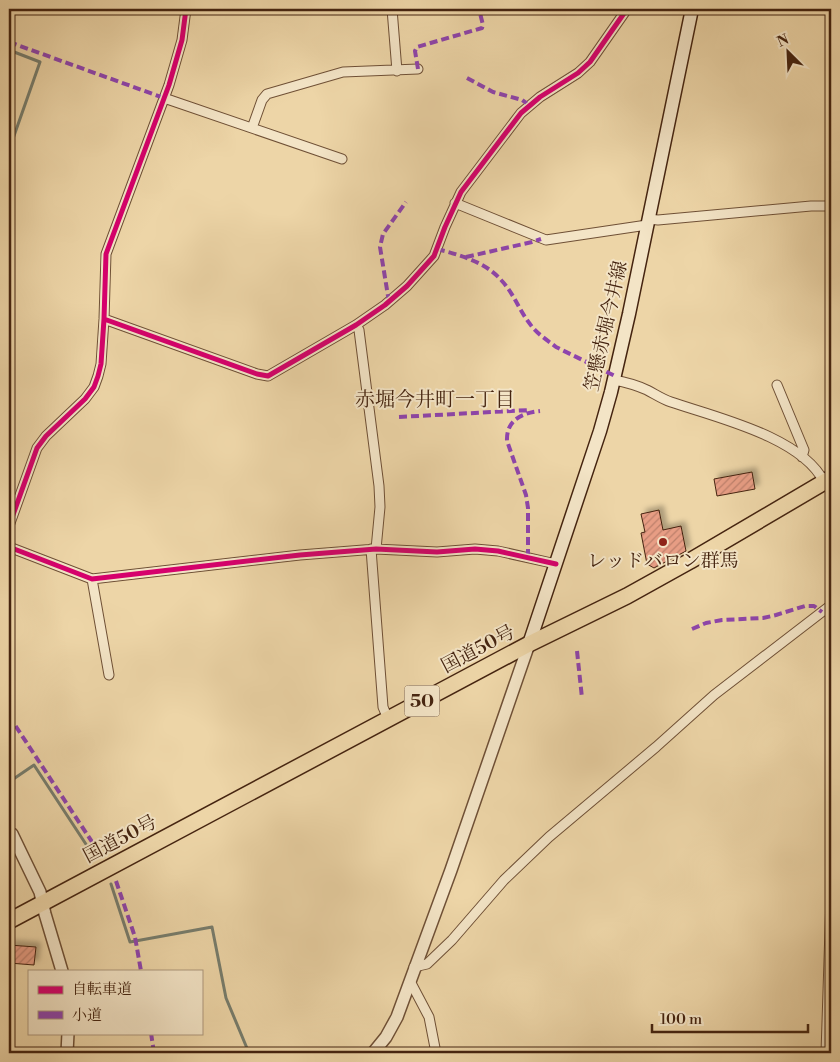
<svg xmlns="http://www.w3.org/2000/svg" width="840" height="1062" font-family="'Libre Bodoni','Noto Serif JP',serif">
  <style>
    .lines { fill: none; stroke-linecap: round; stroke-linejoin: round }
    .stream { stroke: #777d6d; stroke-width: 3 }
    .building { fill: url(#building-hatch); stroke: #452410; filter: url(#shadow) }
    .minor-casing { stroke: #6f5036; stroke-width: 11 }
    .tertiary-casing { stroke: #6f5036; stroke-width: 14 }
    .secondary-casing { stroke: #452410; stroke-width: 15 }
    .trunk-casing { stroke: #452410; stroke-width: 18 }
    .minor { stroke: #f3e4c6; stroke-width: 9 }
    .tertiary { stroke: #f3e4c6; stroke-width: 11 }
    .secondary { stroke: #f3e4c6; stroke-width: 12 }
    .trunk { stroke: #edd5a7; stroke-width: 15 }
    .quiet { stroke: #8e44ad; stroke-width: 4; stroke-dasharray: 8 4; stroke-linecap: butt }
    .cycleway-casing { stroke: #f3e4c6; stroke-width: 8 }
    .cycleway { stroke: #d6006c; stroke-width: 5 }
    .poi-dot { fill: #8f2418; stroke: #f3e4c6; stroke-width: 2 }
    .labels { text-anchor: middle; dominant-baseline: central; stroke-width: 4; stroke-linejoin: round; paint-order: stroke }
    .shield { fill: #f3e4c6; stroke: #795e47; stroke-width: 1 }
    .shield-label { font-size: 18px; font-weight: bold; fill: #452410 }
    .street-label { font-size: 19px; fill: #452410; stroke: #f3e4c6 }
    .poi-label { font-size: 19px; fill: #452410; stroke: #f3e4c6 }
    .neighbourhood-label { font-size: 20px; fill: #452410; stroke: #f3e4c6 }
  </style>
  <defs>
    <pattern id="building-hatch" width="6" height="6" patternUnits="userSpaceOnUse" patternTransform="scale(1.25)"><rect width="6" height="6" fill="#e79d84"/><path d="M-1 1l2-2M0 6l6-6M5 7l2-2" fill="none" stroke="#bd806b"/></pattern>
    <filter id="shadow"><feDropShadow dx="4.5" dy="-4.5" stdDeviation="2.5" flood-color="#0004"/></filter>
  </defs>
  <rect width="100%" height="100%" fill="#edd5a7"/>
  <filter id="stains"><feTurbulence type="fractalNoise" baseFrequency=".004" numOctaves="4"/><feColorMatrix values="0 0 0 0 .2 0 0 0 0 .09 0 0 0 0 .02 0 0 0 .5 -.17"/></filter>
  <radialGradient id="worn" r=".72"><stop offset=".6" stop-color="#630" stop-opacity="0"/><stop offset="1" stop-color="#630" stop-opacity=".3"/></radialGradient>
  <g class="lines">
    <path class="stream" d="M9,50L40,62L9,150
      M9,782L34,765L95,858
      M111,884L130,942L212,927L226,998L249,1053"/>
  </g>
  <path class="building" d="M752,472L755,489L717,496L714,479Z
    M659,510L663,530L681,526L686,551L654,568L647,564L641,533L645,532L641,514Z
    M9,945L36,947L34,965L9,963Z"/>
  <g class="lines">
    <g class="minor-casing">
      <path id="minor" d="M392,9L397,71
        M164,98L342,159
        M252,128L262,100L267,94L343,72L418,69
        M455,203L546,240L647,225
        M648,219L658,220L811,206H831
        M104,319L257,374L268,376L356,325L385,305L407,286L434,256L445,227L461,192L521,113L540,97L578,73L590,62L627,9
        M356,325L359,330L379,486L380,507L376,549
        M614,380C625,382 636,385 647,390C655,394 662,399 671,402C715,417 802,437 824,482
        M777,385L804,450L802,457
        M9,526L37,448L46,436L85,399L94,387L98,376L101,364L104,319L106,254L169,85L182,40L186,9
        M9,547L92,579L300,555L376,549L437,552L475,549L498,551L556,564
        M371,549L383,707L388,719
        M92,579L109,675
        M414,967L427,964L452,940L504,880L549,837L656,747L714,695L831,605
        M410,981L429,1017L436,1053
        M826,1053L831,898"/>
    </g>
    <g class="tertiary-casing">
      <path id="tertiary" d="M12,834L40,892L45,914L62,971
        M67,1053L68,1033
        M373,1053L386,1037L397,1017L451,870L529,644"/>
    </g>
    <g class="secondary-casing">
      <path id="secondary" d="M529,644L600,431L611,392L629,314L692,9"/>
    </g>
    <g class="trunk-casing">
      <path id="trunk" d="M9,921L529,644L627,596L690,561L831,478"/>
    </g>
    <use href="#minor" class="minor"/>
    <use href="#tertiary" class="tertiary"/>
    <use href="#secondary" class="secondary"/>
    <use href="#trunk" class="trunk"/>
    <path class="quiet" d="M9,42L164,98
      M418,69L415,51L417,47L482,28L483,25L479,9
      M467,78L493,92L522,100L529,105
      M437,249C460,255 486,262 502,281C514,294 519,310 530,324C536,333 547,340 556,347L615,376
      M466,257L532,242L541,239
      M389,302L380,247L383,234L406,202
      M399,417L530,410
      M528,557V508L526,495L507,441C506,420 522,413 540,411
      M692,629L706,623L722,620L763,618L776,615L805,606H814L822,612
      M577,651L582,698
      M9,716L98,851
      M116,881L135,937L141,971
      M151,1033L154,1053"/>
    <g class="cycleway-casing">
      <path id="cycleway" d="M104,319L257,374L268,376L356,325L385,305L407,286L434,256L445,227L461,192L521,113L540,97L578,73L590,62L627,9
        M9,526L37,448L46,436L85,399L94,387L98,376L101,364L104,319L106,254L169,85L182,40L186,9
        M9,547L92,579L300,555L376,549L437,552L475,549L498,551L556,564"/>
    </g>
    <use href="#cycleway" class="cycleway"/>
  </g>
  <circle class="poi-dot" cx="663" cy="542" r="5"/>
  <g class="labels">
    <rect class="shield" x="404.5" y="685.5" width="35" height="31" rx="4"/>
    <g class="shield-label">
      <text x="422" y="701">50</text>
    </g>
    <g class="street-label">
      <text transform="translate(606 326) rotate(-77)">笠懸赤堀今井線</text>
      <text transform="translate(478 649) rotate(-28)">国道50号</text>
      <text transform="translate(120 839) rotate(-28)">国道50号</text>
    </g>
    <g class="poi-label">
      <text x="663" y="561">レッドバロン群馬</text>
    </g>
    <g class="neighbourhood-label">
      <text x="435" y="400">赤堀今井町一丁目</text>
    </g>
  </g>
  <rect width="840" height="1062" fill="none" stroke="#edd5a7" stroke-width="30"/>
  <rect x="10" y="10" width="820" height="1042" fill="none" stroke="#452410" stroke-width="2.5"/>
  <rect x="15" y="15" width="810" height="1032" fill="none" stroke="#452410"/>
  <rect x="28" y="970" width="175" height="65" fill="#f3e4c6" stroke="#ad977d"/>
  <rect x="38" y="986" width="25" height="8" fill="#d6006c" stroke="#ad977d"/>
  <text x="72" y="994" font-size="15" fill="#452410">自転車道</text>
  <rect x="38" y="1011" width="25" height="8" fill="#8e44ad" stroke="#ad977d"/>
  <text x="72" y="1020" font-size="15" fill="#452410">小道</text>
  <g transform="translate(788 52) rotate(336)" stroke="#f3e4c6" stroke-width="4" paint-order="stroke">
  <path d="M0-4L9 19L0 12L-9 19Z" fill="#452410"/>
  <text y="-8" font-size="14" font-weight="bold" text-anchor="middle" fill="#452410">N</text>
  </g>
  <path d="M652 1024v8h156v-8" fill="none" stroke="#452410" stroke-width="2.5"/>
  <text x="660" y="1024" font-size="15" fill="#452410" stroke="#f3e4c6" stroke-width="4" paint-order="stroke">100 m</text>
  <rect width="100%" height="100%" filter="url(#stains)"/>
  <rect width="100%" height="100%" fill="url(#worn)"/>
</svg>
